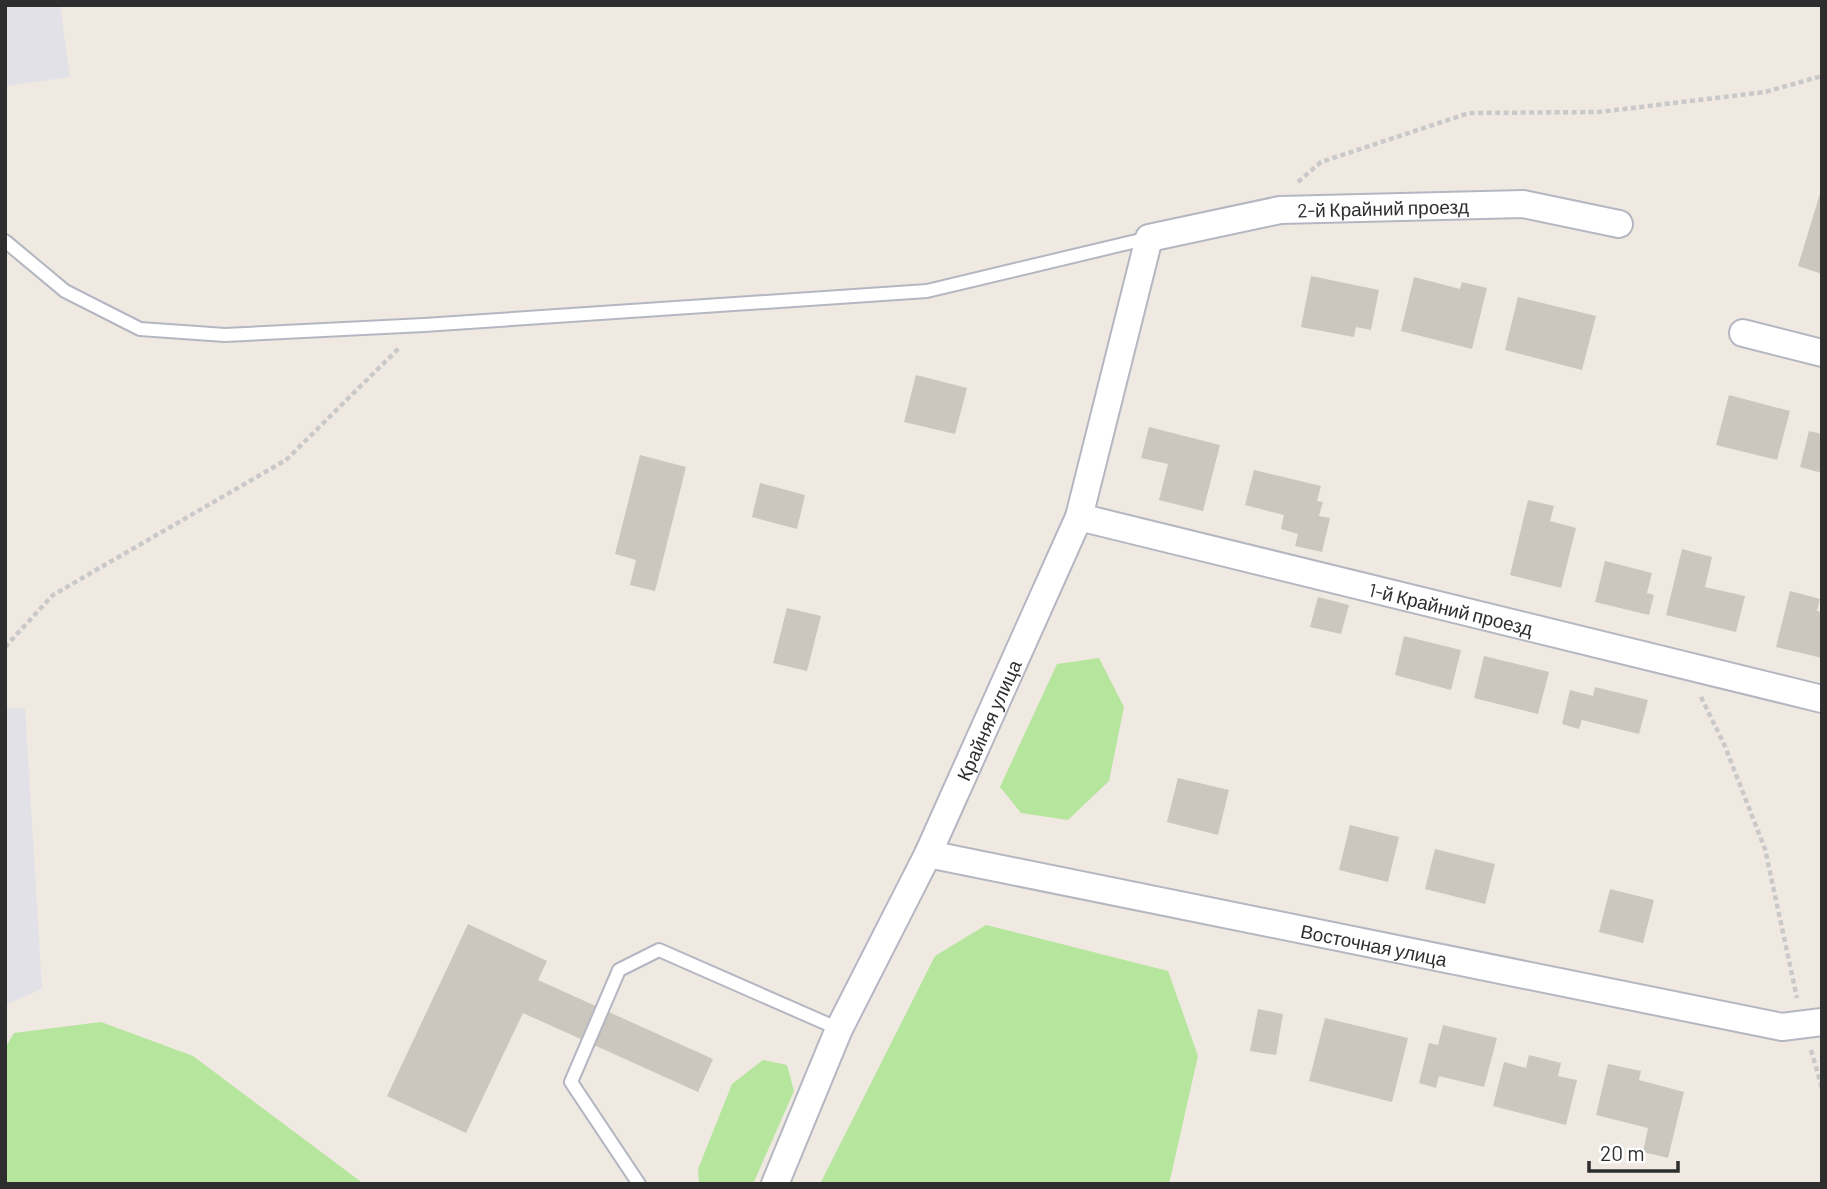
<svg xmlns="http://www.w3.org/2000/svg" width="1827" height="1189" font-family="Barlow,sans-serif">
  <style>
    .industrial { fill: #e3e1e8 }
    .green { fill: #b6e59e }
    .building { fill: #cbc7bf }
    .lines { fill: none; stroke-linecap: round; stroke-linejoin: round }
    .lane-casing { stroke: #b4b7c1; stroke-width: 16 }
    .street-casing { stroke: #b4b7c1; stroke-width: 30 }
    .path { stroke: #c9c9c9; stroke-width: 4.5; stroke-dasharray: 5 3.5; stroke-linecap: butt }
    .lane { stroke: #fff; stroke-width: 12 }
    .street { stroke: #fff; stroke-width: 26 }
    .labels { text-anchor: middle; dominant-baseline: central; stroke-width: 5; stroke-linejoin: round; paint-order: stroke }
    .street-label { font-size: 19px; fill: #2e2e2e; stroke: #fff }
  </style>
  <rect width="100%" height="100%" fill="#efe9e1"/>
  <path class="industrial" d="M5,5H60L70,77L5,86Z
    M5,708H25L42,989L5,1005Z"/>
  <path class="green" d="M1099,658L1124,707L1109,781L1068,820L1021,813L1000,787L1057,664Z
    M986,925L1168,971L1198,1056L1169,1184H820L935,956Z
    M101,1022L193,1056L364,1184H5V1048L14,1033Z
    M763,1060L787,1065L794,1091L753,1184H699L698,1169L732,1084Z"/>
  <path class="building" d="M1821,190H1822V274L1798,266Z
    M1311,276L1379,290L1371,330L1356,327L1354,337L1301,327Z
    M1414,277L1460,289L1462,282L1487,288L1472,349L1401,331Z
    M1518,297L1596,316L1582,370L1505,350Z
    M916,375L967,388L955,434L904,422Z
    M1729,395L1790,411L1777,460L1716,445Z
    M1149,427L1220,445L1203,511L1159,500L1168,464L1141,458Z
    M1809,431L1822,434V473L1800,467Z
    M640,455L686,467L655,591L630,585L636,560L615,554Z
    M1254,470L1321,486L1317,501L1323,502L1319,516L1330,518L1322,552L1295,546L1298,534L1281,529L1284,515L1245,505Z
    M760,483L805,495L797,529L752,517Z
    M1528,500L1554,506L1550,521L1576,528L1561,588L1510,575Z
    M1682,549L1712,557L1705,587L1745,596L1736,632L1666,615Z
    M1605,561L1652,573L1647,593L1654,595L1649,615L1595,602Z
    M1790,591L1820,599L1817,611L1822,612V658L1776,647Z
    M1318,597L1349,605L1341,634L1310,627Z
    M787,608L821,616L807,671L773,663Z
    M1404,636L1461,650L1451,690L1395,675Z
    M1484,656L1549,672L1538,714L1474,698Z
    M1595,687L1648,700L1639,734L1582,720L1579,729L1562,724L1570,690L1593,696Z
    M1178,778L1229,790L1218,835L1167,822Z
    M1350,825L1399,837L1388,882L1339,870Z
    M1435,849L1495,864L1485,904L1425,889Z
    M1610,889L1654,900L1643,943L1599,932Z
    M468,924L547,961L538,980L713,1059L698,1092L523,1013L466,1133L387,1096Z
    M1258,1009L1283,1014L1276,1055L1250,1051Z
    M1325,1018L1408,1038L1392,1102L1309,1081Z
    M1443,1025L1497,1038L1484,1087L1439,1076L1436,1088L1419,1083L1429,1043L1438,1045Z
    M1529,1055L1561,1063L1558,1076L1577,1080L1566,1125L1493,1106L1504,1062L1526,1068Z
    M1608,1064L1641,1071L1639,1080L1684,1092L1668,1158L1643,1152L1648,1128L1596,1115Z"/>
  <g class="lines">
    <g class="lane-casing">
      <path id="lane" d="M5,241L65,291L140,329L225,335L424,325L927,291L1149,238
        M639,1184L571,1082L619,970L659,950L839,1029"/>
    </g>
    <g class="street-casing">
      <g id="street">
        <path d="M1743,333L1822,353"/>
        <path id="s1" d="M1079,517L1822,699"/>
        <path id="s2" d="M928,854L1782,1027L1822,1022"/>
        <path id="s3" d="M775,1184L839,1029L928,854L1079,517L1149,238L1280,210L1523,204L1619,224"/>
      </g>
    </g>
    <path class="path" d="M1298,182L1321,162L1469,113L1599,112L1765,92L1822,76
      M5,647L53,595L286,460L400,347
      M1701,697L1724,744L1765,849L1797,998
      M1811,1050L1822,1088"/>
    <use href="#lane" class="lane"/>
    <use href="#street" class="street"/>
  </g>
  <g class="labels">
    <g class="street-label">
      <text stroke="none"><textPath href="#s3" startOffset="1258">2-й Крайний проезд</textPath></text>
      <text stroke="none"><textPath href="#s1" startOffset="383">1-й Крайний проезд</textPath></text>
      <text stroke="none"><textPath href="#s3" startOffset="511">Крайняя улица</textPath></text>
      <text stroke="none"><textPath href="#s2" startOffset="455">Восточная улица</textPath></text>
    </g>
  </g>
  <rect width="1827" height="1189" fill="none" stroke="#2e2e2e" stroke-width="14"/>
  <path d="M1589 1161v10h89v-10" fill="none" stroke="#2e2e2e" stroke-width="3.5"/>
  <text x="1600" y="1161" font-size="21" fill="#2e2e2e" stroke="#ffffff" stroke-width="5" paint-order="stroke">20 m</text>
</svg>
